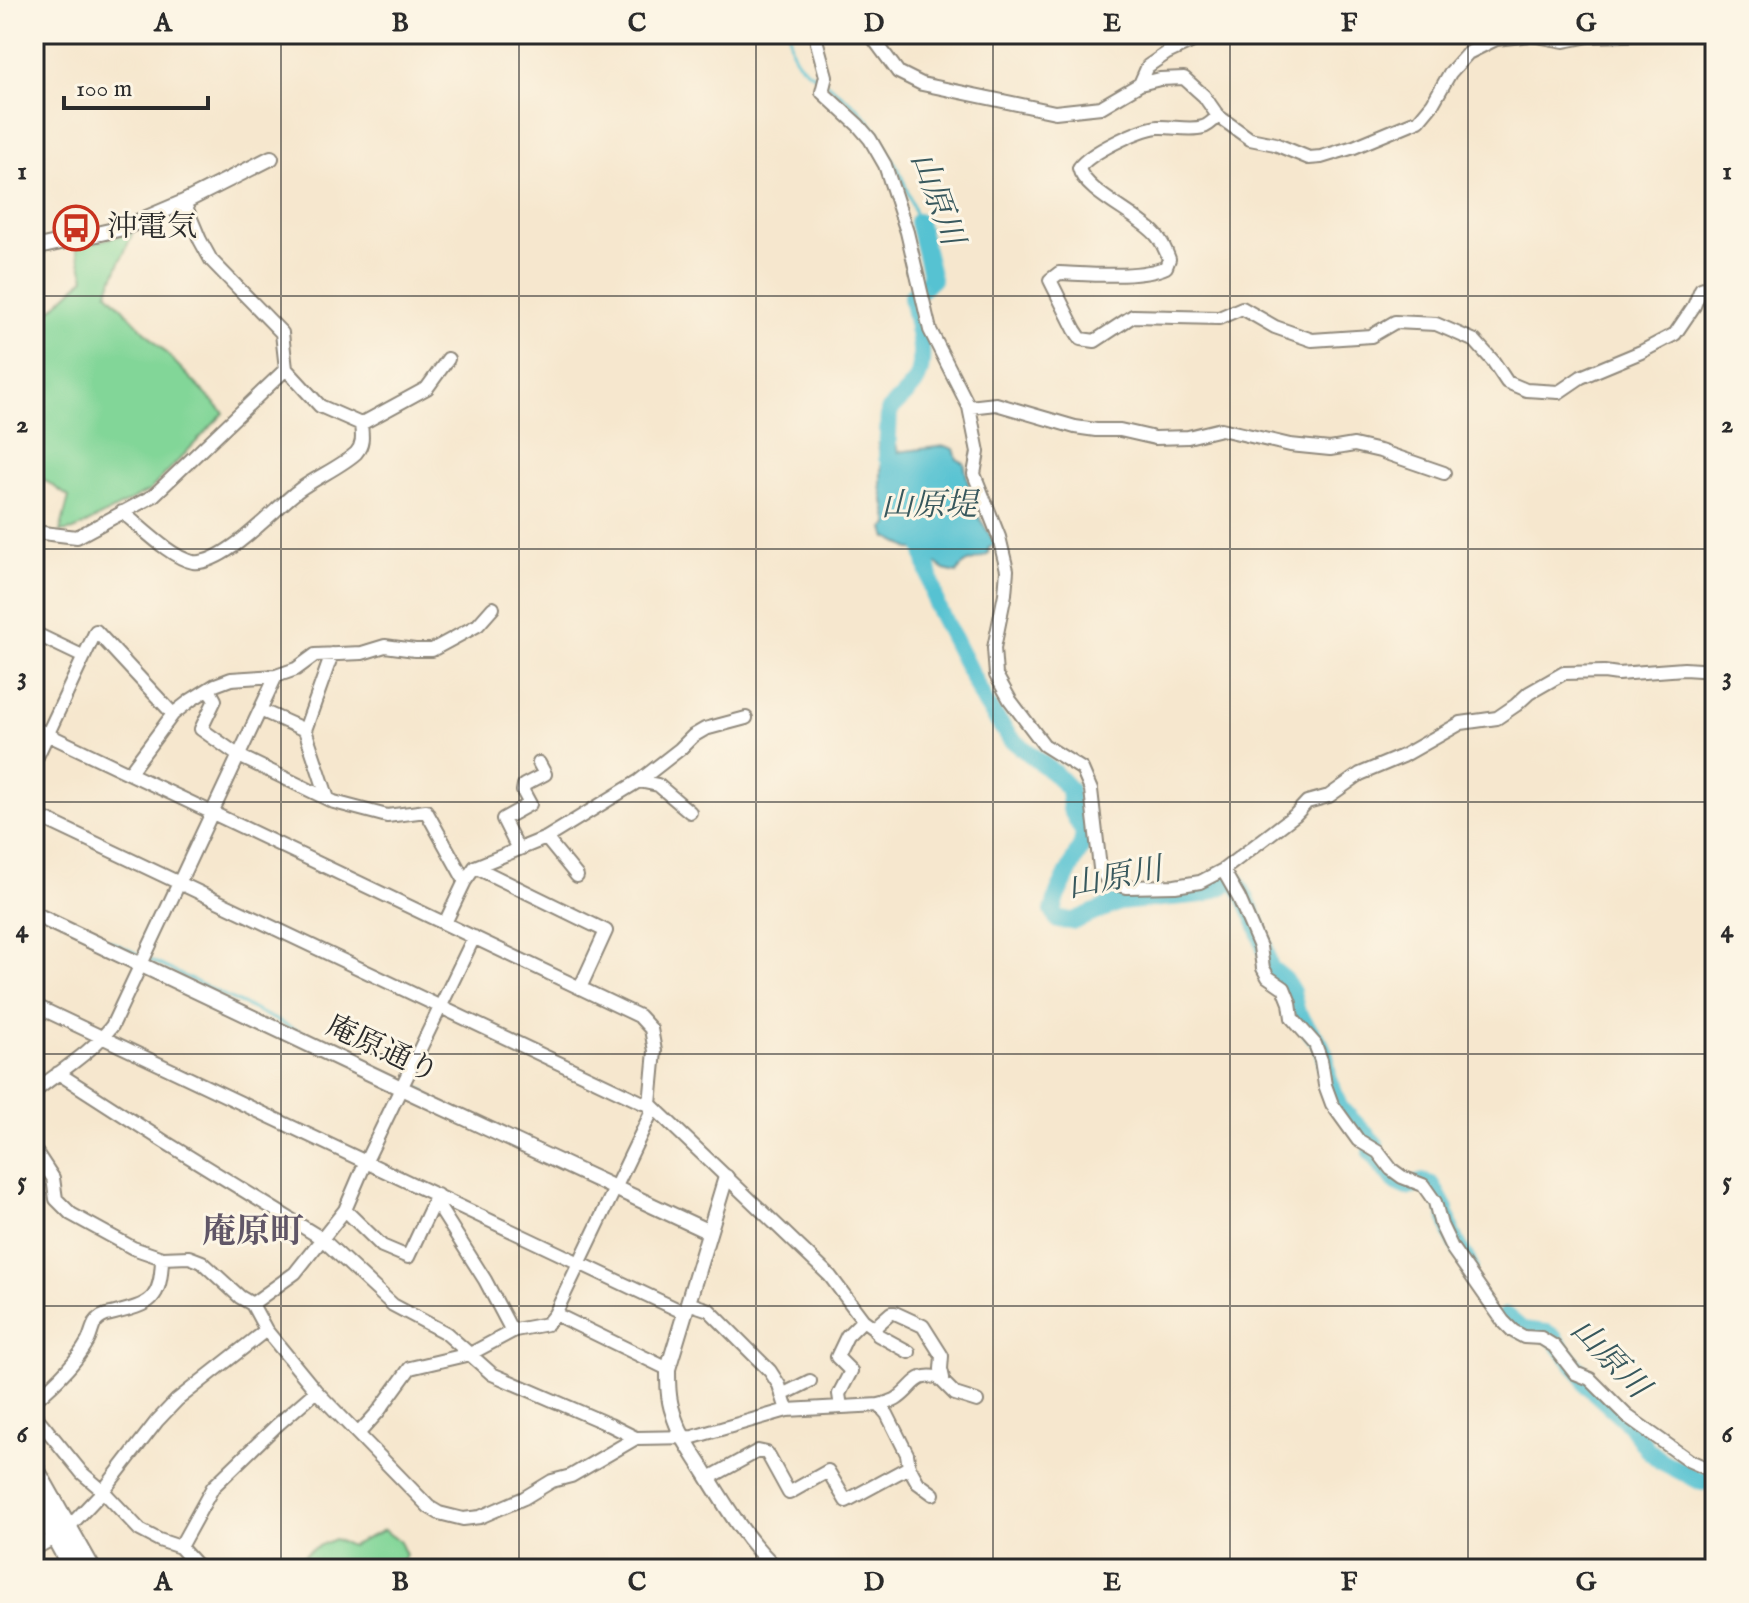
<svg xmlns="http://www.w3.org/2000/svg" width="1749" height="1603" font-family="'IM FELL English','Noto Serif JP',serif">
  <style>
    .green { fill: #82d698; stroke: #568062; stroke-width: 2 }
    .water { fill: #57c2d2; stroke: #41767e; stroke-width: 2 }
    .lines { fill: none; stroke-linecap: round; stroke-linejoin: round }
    .stream { stroke: #57c2d2; stroke-width: 3 }
    .river { stroke: #57c2d2; stroke-width: 18 }
    .minor-casing { stroke: #90897c; stroke-width: 16 }
    .tertiary-casing { stroke: #90897c; stroke-width: 18 }
    .primary-casing { stroke: #90897c; stroke-width: 22 }
    .minor { stroke: #fff; stroke-width: 12 }
    .tertiary { stroke: #fff; stroke-width: 14 }
    .primary { stroke: #fff; stroke-width: 18 }
    .grid { fill: none; stroke: #2b2b2b; stroke-width: 2; stroke-opacity: 0.55 }
    .labels { text-anchor: middle; dominant-baseline: central; stroke-width: 6; stroke-linejoin: round; paint-order: stroke }
    .poi-label { font-size: 30px; fill: #2b2b2b; stroke: #fcf5e5; text-anchor: start }
    .street-label { font-size: 30px; fill: #2b2b2b; stroke: #fcf5e5 }
    .water-label { font-size: 32px; font-style: italic; fill: #38585d; stroke: #fcf5e5 }
    .quarter-label { font-size: 34px; font-weight: bold; fill: #605667; stroke: #fcf5e5 }
    .neatline { fill: none; stroke: #2b2b2b; stroke-width: 3 }
    .grid-label { font-size: 26px; text-anchor: middle; font-weight: bold; fill: #2b2b2b }
  </style>
  <rect width="100%" height="100%" fill="#fcf5e5"/>
  <filter id="ink" filterUnits="userSpaceOnUse"><feTurbulence type="fractalNoise" baseFrequency=".0125" numOctaves="2"/><feDisplacementMap in="SourceGraphic" scale="16" xChannelSelector="R" yChannelSelector="G"/><feConvolveMatrix kernelMatrix="1 2 1 2 8 2 1 2 1" color-interpolation-filters="sRGB"/></filter>
  <filter id="wash" filterUnits="userSpaceOnUse"><feTurbulence type="fractalNoise" baseFrequency=".006" numOctaves="4" result="noise"/><feDisplacementMap in="SourceGraphic" scale="32" xChannelSelector="R" yChannelSelector="G"/><feGaussianBlur stdDeviation="1.8" result="paint"/><feColorMatrix in="noise" values="0 0 0 0 0 0 0 0 0 0 0 0 0 0 0 0 0 1.4 0 .05"/><feComposite in="paint" operator="in"/></filter>
  <g filter="url(#wash)">
    <rect width="100%" height="100%" fill="#f6e7ce"/>
    <path class="green" d="M133,232L107,292L224,413L149,491L74,530L60,532L69,497L43,479L34,490V326L85,278L76,247Z
      M384,1530L400,1542L406,1555L398,1569H284L287,1566L291,1567L310,1550L334,1539L351,1546Z"/>
    <path class="water" d="M895,441L898,452L945,446L954,449L957,459L964,463L974,509L995,543L988,549L989,554C978,561 963,559 957,573L944,570L920,549H910L890,538H887L884,528L889,525L881,486V460L878,444Z"/>
    <g class="lines">
      <path class="stream" d="M790,34C789,58 802,69 822,80
        M828,84L858,108L878,131L903,179L918,222
        M34,905L140,955
        M146,958L399,1079
        M406,1082L425,1091"/>
      <path class="river" d="M891,466L887,457L889,411C897,402 908,393 915,383C929,362 916,321 912,297L932,279L918,222
        M918,534L923,547L937,607L986,704L1010,738L1054,773L1069,789L1071,809L1084,833L1082,844L1058,894L1053,911L1058,920L1074,921L1119,902L1204,894L1236,880C1251,908 1264,935 1269,967L1285,980L1292,992L1297,1013L1320,1044L1325,1055L1328,1076L1339,1107L1375,1144L1371,1152L1394,1181L1407,1187L1423,1182L1432,1185L1445,1209L1452,1235L1470,1266
        M1506,1316L1522,1330L1547,1333L1553,1337L1576,1367L1581,1372L1588,1386L1630,1424L1647,1449L1661,1461L1702,1482L1715,1476"/>
    </g>
  </g>
  <g filter="url(#ink)">
    <g class="lines">
      <g class="minor-casing">
        <path id="minor" d="M817,34V43L826,76L822,92L858,125L870,139L885,165L907,232L930,330L969,407L978,452L974,474L999,537L1007,570L1005,594L994,648L996,675L1010,700L1044,745L1082,769L1091,790L1100,868L1108,882L1127,887L1175,886L1200,882L1223,870L1295,815L1307,802L1329,796L1360,774L1403,756L1461,723L1497,718L1516,705L1529,693L1564,673L1604,672L1618,674L1684,669L1715,671
          M870,34L898,72L922,84L1055,112L1101,107L1140,84L1160,79L1184,78L1204,96L1218,116L1250,139L1275,144L1309,158L1321,157L1354,147L1419,120L1433,103L1450,73L1468,53L1496,39L1531,35L1564,41L1589,36L1662,34
          M1140,84L1148,66L1167,53L1208,34
          M1218,116C1214,120 1208,126 1203,127C1190,131 1171,126 1158,127C1139,129 1089,153 1079,168C1084,192 1140,215 1157,236C1163,243 1166,251 1169,259L1166,267C1140,279 1088,274 1059,273L1050,280L1075,330L1081,339L1095,341L1133,316L1219,318L1242,308L1275,327L1312,340L1371,336L1395,322L1436,324L1475,341L1493,361L1507,382L1526,390L1559,392L1581,377L1641,352L1675,334L1694,306L1701,289L1715,284
          M286,369L320,406L361,424
          M969,407L996,404L1075,427L1096,430H1120L1155,438L1188,437L1221,429L1290,445L1330,449L1354,445L1380,451L1444,473
          M122,512C140,526 171,558 193,562C224,566 275,508 299,490C315,478 342,466 356,453C364,444 362,435 361,424L427,388L448,359
          M34,532L77,537L153,496L286,369L282,333L211,260L200,240L184,202
          M34,633L84,657
          M209,689L215,700L201,729L239,756L334,802L387,816L426,811L465,881
          M260,710L305,730
          M34,728L639,1016L651,1029L655,1051L650,1104L830,1276L863,1320L874,1328L891,1313H895L923,1326L942,1356L941,1369L943,1378
          M34,763L96,631L173,714
          M129,773L173,714L191,700L215,685L231,679L276,676L296,669L315,655L362,653L385,646L415,650H432L478,625L493,608
          M639,781L658,785L690,812
          M328,799L305,730L332,654
          M34,814L643,1103L650,1104L651,1113L555,1314L668,1369
          M546,838L639,781L680,749L693,736L705,729L746,718
          M518,849L503,819L530,804L523,791L524,785L545,774L539,763
          M475,867L606,931L580,988
          M1223,870L1239,898L1260,947L1263,968L1268,977L1284,988L1290,1003L1292,1018L1315,1044L1321,1060L1325,1085L1332,1104L1358,1140L1378,1152L1391,1169L1402,1177L1423,1185L1435,1202L1441,1225L1452,1248L1503,1321L1513,1331L1524,1337L1541,1338L1554,1346L1575,1373L1590,1379L1627,1416L1690,1461L1715,1472
          M445,923L465,881L475,867L546,838L577,876
          M34,1005L685,1313
          M58,1073L165,1142L321,1238L393,1305L446,1333L492,1374L610,1425L636,1438L693,1437L787,1410L879,1405L887,1414L907,1454L909,1467L918,1483L933,1494
          M34,1092C60,1071 91,1053 112,1026L276,676
          M34,1149L53,1178L56,1199L71,1214L133,1248L162,1258L189,1257L202,1262L240,1297L252,1304L266,1330L316,1391L429,1507L439,1513L463,1519L480,1517L524,1498L552,1481L571,1476L636,1438
          M435,1201L485,1280L512,1331
          M345,1210L382,1246L408,1257L437,1195
          M688,1303L709,1310L770,1371L779,1385L787,1410
          M252,1304L295,1273L345,1210L366,1161L474,937
          M874,1328L878,1335L909,1352
          M782,1395L810,1381
          M34,1401C53,1385 76,1363 88,1341C91,1335 92,1328 95,1323C99,1317 104,1315 111,1314C150,1304 161,1302 162,1258
          M879,1405C886,1403 893,1402 898,1398C917,1384 914,1372 943,1378L940,1379L955,1394L977,1401
          M841,1407L839,1394L851,1371L837,1357L847,1336L863,1320
          M34,1414L82,1473L103,1491L140,1530L159,1540L180,1547L200,1569
          M358,1434L378,1412L410,1368L470,1354L515,1330L547,1324L555,1314
          M709,1478L758,1451L767,1453L789,1493L828,1471L846,1501L909,1467
          M180,1547L213,1487L276,1426L316,1391
          M34,1549L56,1537L68,1528L103,1491L157,1421L177,1400L266,1330"/>
      </g>
      <g class="tertiary-casing">
        <path id="tertiary" d="M34,248L123,228L184,202L271,158
          M34,914L401,1088L709,1232
          M726,1177L668,1369C668,1384 668,1399 673,1413C679,1435 694,1454 706,1474C727,1508 747,1542 777,1569"/>
      </g>
      <g class="primary-casing">
        <path id="primary" d="M34,1468L91,1569
          M34,1497L73,1569"/>
      </g>
      <use href="#minor" class="minor"/>
      <use href="#tertiary" class="tertiary"/>
      <use href="#primary" class="primary"/>
    </g>
  </g>
  <path class="grid" d="M281,34V1569M519,34V1569M756,34V1569M993,34V1569M1230,34V1569M1468,34V1569M34,296H1715M34,549H1715M34,802H1715M34,1054H1715M34,1306H1715"/>
  <defs>
    <g id="bus-ring" transform="scale(2.3)"><circle r="9.5" fill="#fcf5e5" stroke="#c8321e" stroke-width="1.5"/><path d="M-5-6H5V4H4V6H2V4H-2V6H-4V4H-5ZM-3.5-4V0h7V-4ZM-3.5 1.2v1.5H-2V1.2ZM2 1.2v1.5H3.5V1.2Z" fill="#c8321e"/></g>
  </defs>
  <g fill-rule="evenodd">
    <use href="#bus-ring" x="76" y="228"/>
  </g>
  <g class="labels">
    <g class="poi-label">
      <text x="107" y="228">沖電気</text>
    </g>
    <g class="street-label">
      <text transform="translate(382 1050) rotate(25)">庵原通り</text>
    </g>
    <g class="water-label">
      <text transform="translate(936 199) rotate(70)">山原川</text>
      <text x="929" y="506">山原堤</text>
      <text transform="translate(1115 879) rotate(-11)">山原川</text>
      <text transform="translate(1609 1359) rotate(46)">山原川</text>
    </g>
    <g class="quarter-label">
      <text x="253" y="1232">庵原町</text>
    </g>
  </g>
  <rect width="1749" height="1603" fill="none" stroke="#fcf5e5" stroke-width="88"/>
  <path d="M64 96v12h144v-12" fill="none" stroke="#2b2b2b" stroke-width="4"/>
  <text x="76" y="96" font-size="24" fill="#2b2b2b" stroke="#fcf5e5" stroke-width="6" paint-order="stroke">100 m</text>
  <rect x="44" y="44" width="1661" height="1515" class="neatline"/>
  <g class="grid-label">
    <text x="163" y="31">A</text>
    <text x="400" y="31">B</text>
    <text x="637" y="31">C</text>
    <text x="874" y="31">D</text>
    <text x="1112" y="31">E</text>
    <text x="1349" y="31">F</text>
    <text x="1586" y="31">G</text>
    <text x="22" y="179">1</text>
    <text x="1727" y="179">1</text>
    <text x="22" y="432">2</text>
    <text x="1727" y="432">2</text>
    <text x="22" y="684">3</text>
    <text x="1727" y="684">3</text>
    <text x="22" y="937">4</text>
    <text x="1727" y="937">4</text>
    <text x="22" y="1189">5</text>
    <text x="1727" y="1189">5</text>
    <text x="22" y="1442">6</text>
    <text x="1727" y="1442">6</text>
    <text x="163" y="1590">A</text>
    <text x="400" y="1590">B</text>
    <text x="637" y="1590">C</text>
    <text x="874" y="1590">D</text>
    <text x="1112" y="1590">E</text>
    <text x="1349" y="1590">F</text>
    <text x="1586" y="1590">G</text>
  </g>
</svg>
